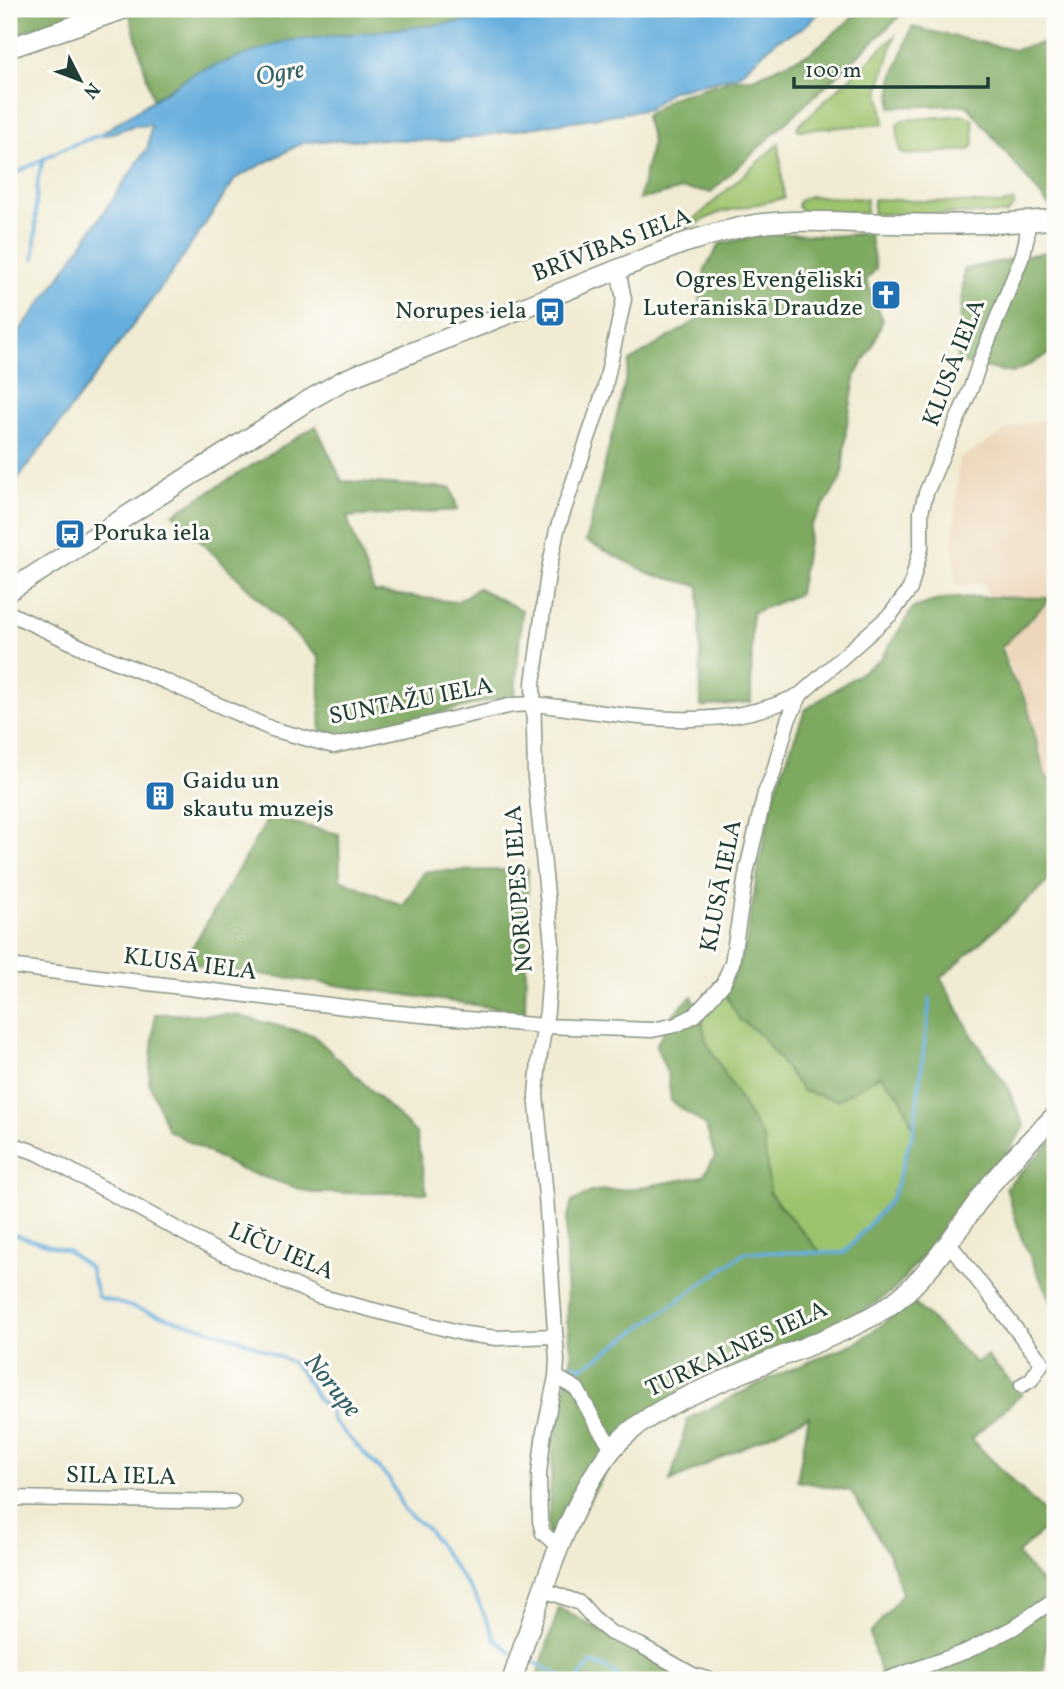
<svg xmlns="http://www.w3.org/2000/svg" width="1064" height="1689" font-family="Vollkorn,serif">
  <style>
    .built { fill: #edd7bb }
    .green { fill: #9ec36d; stroke: #5e8050; stroke-width: 2 }
    .forest { fill: #7ea960; stroke: #4e734a; stroke-width: 2 }
    .water { fill: #66aedd; stroke: #427688; stroke-width: 2 }
    .lines { fill: none; stroke-linecap: round; stroke-linejoin: round }
    .stream { stroke: #66aedd; stroke-width: 3.5 }
    .street-casing { stroke: #889484; stroke-width: 17 }
    .secondary-casing { stroke: #889484; stroke-width: 22 }
    .street { stroke: #fff; stroke-width: 14 }
    .secondary { stroke: #fff; stroke-width: 19 }
    .labels { text-anchor: middle; dominant-baseline: central; stroke-width: 6; stroke-linejoin: round; paint-order: stroke }
    .street-label { font-size: 24px; fill: #1f3d34; stroke: #fdfcf7 }
    .poi-label { font-size: 24px; fill: #1f3d34; stroke: #fdfcf7; text-anchor: end }
    .water-label { font-size: 26px; font-style: italic; fill: #345f67; stroke: #fdfcf7 }
  </style>
  <rect width="100%" height="100%" fill="#fdfcf7"/>
  <filter id="ink" filterUnits="userSpaceOnUse"><feTurbulence type="fractalNoise" baseFrequency=".0143" numOctaves="2"/><feDisplacementMap in="SourceGraphic" scale="14" xChannelSelector="R" yChannelSelector="G"/><feConvolveMatrix kernelMatrix="1 2 1 2 8 2 1 2 1" color-interpolation-filters="sRGB"/></filter>
  <filter id="wash" filterUnits="userSpaceOnUse"><feTurbulence type="fractalNoise" baseFrequency=".00686" numOctaves="4" result="noise"/><feDisplacementMap in="SourceGraphic" scale="28" xChannelSelector="R" yChannelSelector="G"/><feGaussianBlur stdDeviation="1.57" result="paint"/><feColorMatrix in="noise" values="0 0 0 0 0 0 0 0 0 0 0 0 0 0 0 0 0 1.4 0 .05"/><feComposite in="paint" operator="in"/></filter>
  <g filter="url(#wash)">
    <rect width="100%" height="100%" fill="#f1ebd3"/>
    <path class="built" d="M1055,415V784L1045,775L984,583L956,587L953,542L959,459L1010,429Z"/>
    <path class="green" d="M895,36L879,88L884,124L799,130L797,127Z
      M965,115L973,120L974,145L969,150L905,155L900,151L897,125L902,120Z
      M779,143L784,198L718,213L686,229L687,226Z
      M810,196L867,199L866,213L804,212L798,207L799,201Z
      M874,199L1002,204L1014,201V206L1006,214H873Z
      M723,984L739,1019L759,1033L803,1091L838,1100L880,1075L901,1097L914,1129L892,1198L844,1253L820,1252L770,1194L764,1141L706,1041L702,1018Z"/>
    <path class="forest" d="M9,9H94L9,36Z
      M128,9H516L480,20L196,72L153,99Z
      M863,9H905L895,21L711,192L683,189L639,200L652,141L645,116L671,98L733,79L753,78L810,53Z
      M912,27L1014,50L1055,40V213L967,105L891,107L892,80Z
      M769,233L831,236L869,233L876,269L866,280L883,320L873,345L856,374L846,430L842,477L811,525L799,594L752,613L751,702L701,707L699,586L651,574L586,541L630,361L697,320L705,269L720,244Z
      M1055,250V351L1013,373L957,362L964,269Z
      M316,426L342,481L451,488L458,510L347,517L374,592L456,602L478,588L522,610L515,694L321,743L319,658L173,514Z
      M973,597L1051,598L1001,648L1010,674L1026,701L1045,775L1055,784V875L941,978L972,1035L1007,1086L1025,1127L999,1163L895,1289L845,1324L635,1422L544,1577L554,1440L572,1355L567,1320L566,1250V1223L572,1202L593,1191L631,1189L703,1176L715,1157L706,1126L671,1101L668,1075L656,1046L672,1015L692,996L701,1018L706,1041L764,1141L770,1194L820,1252L844,1253L891,1198L914,1129L901,1097L880,1075L838,1100L803,1091L759,1033L739,1019L726,995L746,944L760,858L775,791L805,710L881,659L913,608L941,599Z
      M269,817L339,834L340,879L403,906L425,871L528,870L525,1012L183,963Z
      M155,1014L236,1015L313,1035L416,1133L427,1193H312L239,1169L168,1130L149,1082Z
      M1055,1139V1311L1021,1237L1006,1187Z
      M913,1302L976,1363L987,1356L1022,1394L971,1439L1053,1521L1017,1554L1051,1593L1043,1680H882L870,1634L902,1594L891,1559L851,1491L797,1481L809,1416L670,1482L688,1419L771,1378L857,1342Z
      M559,1608L690,1680H536Z"/>
    <path class="water" d="M516,9H823L803,28L777,40L739,75L671,91L648,109L449,141L374,139L304,142L236,178L172,273L9,491V344L48,294L148,147L151,125L133,126L103,136L102,133L196,72L286,41L480,20Z"/>
    <g class="lines">
      <path class="stream" d="M9,177L62,149L105,133
        M34,258C38,230 32,182 44,160
        M9,1233L68,1251L90,1268L98,1297L240,1339L293,1363L304,1376L319,1401L330,1410L332,1420L389,1479L404,1510L429,1531L477,1599L495,1639L512,1653
        M574,1364L582,1367L598,1358L746,1252L844,1253L892,1198L914,1129L930,999
        M532,1661L569,1680
        M577,1680L592,1663L611,1670L622,1680"/>
    </g>
  </g>
  <g filter="url(#ink)">
    <g class="lines">
      <g class="street-casing">
        <path id="street" d="M9,613L90,651L167,682L272,729L334,746L513,705L534,704C624,714 716,737 801,694
          M9,966L378,1011L544,1026L652,1030L676,1025L695,1015L723,984L732,963L747,869L765,793L773,774L788,720L801,694L891,614L910,589L921,548V512L926,493L971,388L980,361L1023,254L1027,237V222
          M9,1143L40,1154L215,1250L318,1296L466,1334L497,1338L555,1336
          M947,1244L955,1251L1042,1363L1031,1380L1022,1385
          M556,1377L577,1389L596,1424L613,1449
          M9,1498L233,1502
          M562,1545L552,1541L543,1533L540,1521L539,1474L544,1432L556,1377L557,1360L546,1196L536,1095L539,1060L547,1011L552,944L535,777L533,683L548,574L557,530L604,391L624,299L618,270
          M544,1590L580,1603L596,1621L611,1633L640,1645L693,1675L710,1680
          M885,1680L967,1651L1013,1628L1055,1599"/>
      </g>
      <g class="secondary-casing">
        <path id="secondary" d="M9,48L124,9
          M9,591L309,400L344,380L681,244C706,236 732,228 759,224C796,219 834,222 872,223C933,225 995,225 1055,219
          M512,1680C536,1612 573,1479 628,1433C661,1405 704,1389 744,1372C789,1352 854,1331 893,1303C930,1276 962,1222 990,1185C1010,1161 1033,1137 1055,1116"/>
      </g>
      <use href="#street" class="street"/>
      <use href="#secondary" class="secondary"/>
    </g>
  </g>
  <defs>
    <g id="church-square" transform="scale(1.575)"><rect x="-9" y="-9" width="18" height="18" rx="4" fill="#1f6fb2" stroke="#fdfcf7"/><path d="M-1.2-6h2.4v3.5h3.3v2.4h-3.3V6h-2.4V-.1h-3.3v-2.4h3.3Z" fill="#fff"/></g>
    <g id="bus-square" transform="scale(1.575)"><rect x="-9" y="-9" width="18" height="18" rx="4" fill="#1f6fb2" stroke="#fdfcf7"/><path d="M-5-6H5V4H4V6H2V4H-2V6H-4V4H-5ZM-3.5-4V0h7V-4ZM-3.5 1.2v1.5H-2V1.2ZM2 1.2v1.5H3.5V1.2Z" fill="#fff"/></g>
    <g id="building-square" transform="scale(1.575)"><rect x="-9" y="-9" width="18" height="18" rx="4" fill="#1f6fb2" stroke="#fdfcf7"/><path d="M-4-6H4V6H1V3H-1V6H-4ZM-2.5-4.3h1.7v1.8h-1.7ZM.8-4.3h1.7v1.8H.8ZM-2.5-1h1.7V.8h-1.7ZM.8-1h1.7V.8H.8Z" fill="#fff"/></g>
  </defs>
  <g fill-rule="evenodd">
    <use href="#church-square" x="886" y="295"/>
    <use href="#bus-square" x="550" y="312"/>
    <use href="#bus-square" x="70" y="534"/>
    <use href="#building-square" x="160" y="796"/>
  </g>
  <g class="labels">
    <g class="street-label">
      <text transform="translate(612 246) rotate(-21)">BRĪVĪBAS IELA</text>
      <text transform="translate(955 363) rotate(-69)">KLUSĀ IELA</text>
      <text transform="translate(411 702) rotate(-11)">SUNTAŽU IELA</text>
      <text transform="translate(722 886) rotate(-79)">KLUSĀ IELA</text>
      <text transform="translate(520 889) rotate(-94)">NORUPES IELA</text>
      <text transform="translate(190 965) rotate(7)">KLUSĀ IELA</text>
      <text transform="translate(281 1252) rotate(23)">LĪČU IELA</text>
      <text transform="translate(737 1350) rotate(-25)">TURKALNES IELA</text>
      <text transform="translate(121 1477) rotate(1)">SILA IELA</text>
    </g>
    <g class="poi-label">
      <text x="863" y="281">Ogres Evenģēliski<tspan x="863" dy="28">Luterāniskā Draudze</tspan></text>
      <text x="527" y="312">Norupes iela</text>
      <text x="93" y="534" text-anchor="start">Poruka iela</text>
      <text x="183" y="782" text-anchor="start">Gaidu un<tspan x="183" dy="28">skautu muzejs</tspan></text>
    </g>
    <g class="water-label">
      <text transform="translate(280 74) rotate(-10)">Ogre</text>
      <text transform="translate(332 1386) rotate(51)">Norupe</text>
    </g>
  </g>
  <rect width="1064" height="1689" fill="none" stroke="#fdfcf7" stroke-width="35"/>
  <g transform="translate(80 80) rotate(132)" stroke="#fdfcf7" stroke-width="5" paint-order="stroke">
  <path d="M0-5L12 26L0 18L-12 26Z" fill="#1f3d34"/>
  <text y="-10" font-size="19" font-weight="bold" text-anchor="middle" fill="#1f3d34">N</text>
  </g>
  <path d="M794 77v10h194v-10" fill="none" stroke="#1f3d34" stroke-width="3.5"/>
  <text x="805" y="77" font-size="21" fill="#1f3d34" stroke="#fdfcf7" stroke-width="5" paint-order="stroke">100 m</text>
</svg>
